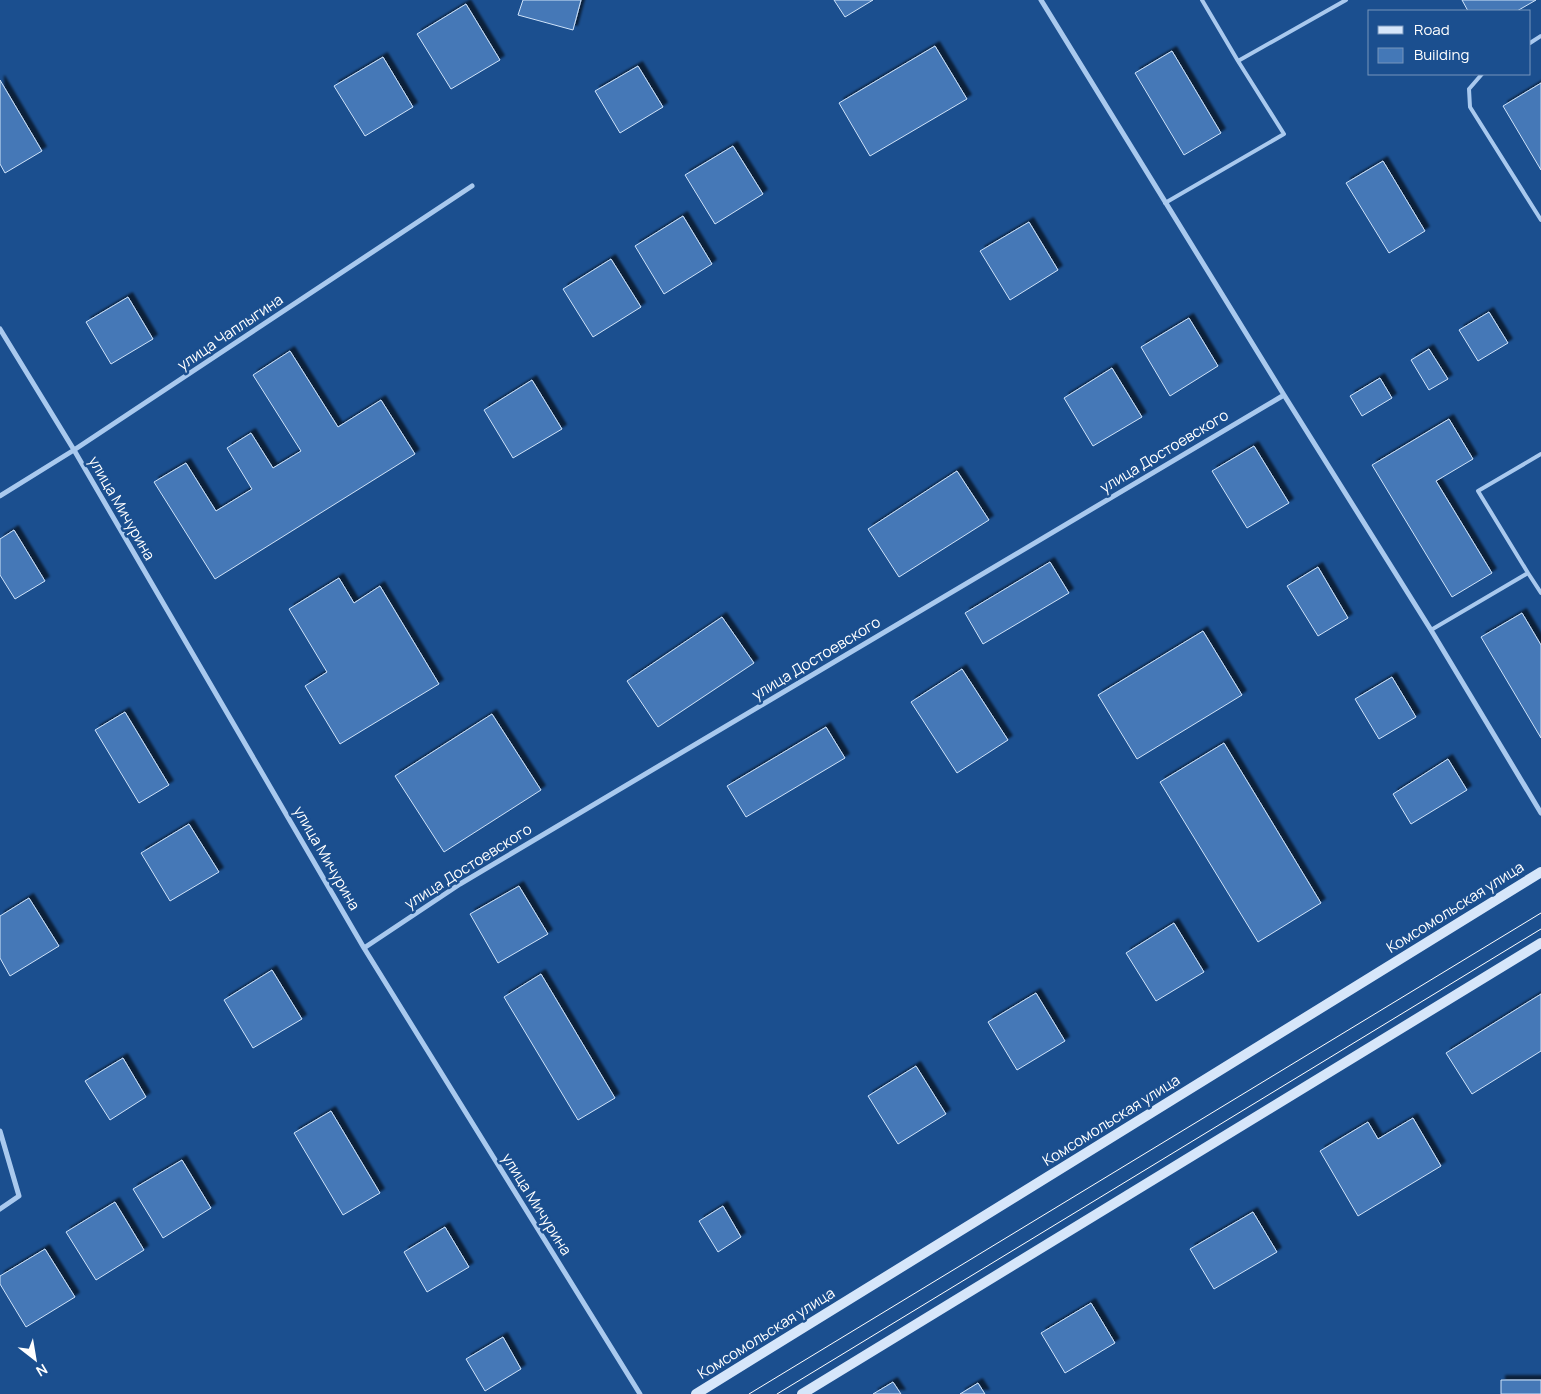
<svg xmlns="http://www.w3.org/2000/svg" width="1541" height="1394" font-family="Manrope,sans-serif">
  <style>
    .building { fill: #4478b7; stroke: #cfe3fa; filter: url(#shadow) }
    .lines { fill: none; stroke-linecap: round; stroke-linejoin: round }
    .service { stroke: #a9c9ee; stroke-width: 4 }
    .minor { stroke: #a9c9ee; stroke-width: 5 }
    .secondary { stroke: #d6e6fa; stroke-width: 10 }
    .tram { stroke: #fff; stroke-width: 1 }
    .labels { text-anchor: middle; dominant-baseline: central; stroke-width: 5; stroke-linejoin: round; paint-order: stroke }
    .street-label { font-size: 15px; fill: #fff; stroke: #1b4f8f }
  </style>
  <defs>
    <filter id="shadow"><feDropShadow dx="4.5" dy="-4.5" stdDeviation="1" flood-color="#0009"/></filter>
  </defs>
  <rect width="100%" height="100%" fill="#1b4f8f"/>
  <path class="building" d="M523,0H581L573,30L518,15Z
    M834,0H873L845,17Z
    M1462,0H1536L1517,11H1468Z
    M466,4L500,60L451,89L417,34Z
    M935,46L967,99L870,156L839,103Z
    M1172,51L1221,133L1184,155L1135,73Z
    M383,57L413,107L365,136L334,86Z
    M638,66L663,107L620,133L595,91Z
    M0,80L42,151L5,173L0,164Z
    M1541,83V170L1503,106Z
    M733,146L763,194L715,224L685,175Z
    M1383,161L1425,231L1389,253L1346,183Z
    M683,216L712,264L664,294L635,246Z
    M1029,222L1058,270L1010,300L980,251Z
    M611,259L641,307L593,337L563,289Z
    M128,297L153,339L111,364L86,322Z
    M1489,312L1508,343L1478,361L1459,330Z
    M1189,318L1218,366L1170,396L1141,347Z
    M1429,349L1448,379L1429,390L1411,360Z
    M290,351L338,427L381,400L415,454L215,579L154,482L186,463L216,511L252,489L227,448L251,433L273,468L301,451L253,375Z
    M1112,368L1142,417L1093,446L1064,398Z
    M1380,378L1392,398L1362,416L1350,396Z
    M532,380L562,429L513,458L484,410Z
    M1449,419L1473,459L1436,481L1492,573L1452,597L1372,465Z
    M1254,446L1289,503L1247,528L1212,471Z
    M957,471L989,520L899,577L868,529Z
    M14,530L45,581L15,599L0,575V539Z
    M1050,562L1069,593L983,644L965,613Z
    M1318,567L1348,618L1318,636L1287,586Z
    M339,578L354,603L380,586L439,684L340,744L305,686L327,672L289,609Z
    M1522,613L1541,645V738L1481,637Z
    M722,617L754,663L658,727L627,681Z
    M1203,631L1242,695L1137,759L1098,695Z
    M962,669L1008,740L957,773L911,702Z
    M1392,677L1416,717L1379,739L1355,699Z
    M125,712L169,785L139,803L95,730Z
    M492,714L541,790L444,852L395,776Z
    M826,727L845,758L746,817L727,786Z
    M1224,743L1321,903L1258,942L1160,782Z
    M1448,759L1467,790L1411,824L1393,794Z
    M189,824L219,872L170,901L141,853Z
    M519,886L548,934L498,963L470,914Z
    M29,898L59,946L10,976L0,958V916Z
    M1174,923L1204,972L1156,1001L1126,953Z
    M272,970L302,1019L253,1048L224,1000Z
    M541,974L615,1098L578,1120L504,997Z
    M1036,993L1065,1041L1017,1070L988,1022Z
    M1541,994V1051L1472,1094L1446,1053Z
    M123,1058L146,1097L110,1120L85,1081Z
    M916,1066L946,1114L898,1144L868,1096Z
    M331,1111L380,1193L343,1215L294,1133Z
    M1413,1118L1441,1166L1358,1216L1320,1151L1368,1122L1378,1139Z
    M182,1160L211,1208L163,1238L133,1189Z
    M115,1202L144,1250L96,1280L66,1232Z
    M723,1206L741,1237L718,1252L699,1221Z
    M1253,1212L1277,1252L1214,1289L1190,1249Z
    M445,1227L469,1267L427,1292L404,1252Z
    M45,1249L75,1297L26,1327L0,1284V1276Z
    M1091,1303L1115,1343L1065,1373L1041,1333Z
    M503,1337L521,1369L485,1391L466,1359Z
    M1501,1380H1541V1394H1501Z
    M893,1382L901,1394H873Z
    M978,1383L985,1394H960Z"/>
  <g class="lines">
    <path class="service" d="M1202,0L1238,61L1346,0
      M1530,43L1541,36
      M1482,74L1469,89L1470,107L1541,220
      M1165,203L1284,134L1238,61
      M1528,573L1478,491L1541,454
      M1431,630L1528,573L1541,593"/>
    <path class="minor" d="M1041,0L1284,395L1431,630L1541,813
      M0,329L74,450L364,948L640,1394
      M0,496L74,450L472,186
      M364,948L460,884L1284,395
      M0,1131L19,1196L0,1209"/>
    <path class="secondary" d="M696,1394L1541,872
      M802,1394L1541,943"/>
    <path class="tram" d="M749,1394L1541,913
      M777,1394L1541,929"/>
  </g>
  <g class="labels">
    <g class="street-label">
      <text transform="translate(230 332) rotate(-34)">улица Чаплыгина</text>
      <text transform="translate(1164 451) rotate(-31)">улица Достоевского</text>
      <text transform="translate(122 508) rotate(60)">улица Мичурина</text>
      <text transform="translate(816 658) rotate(-31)">улица Достоевского</text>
      <text transform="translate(327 858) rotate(60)">улица Мичурина</text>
      <text transform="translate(468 866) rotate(-32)">улица Достоевского</text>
      <text transform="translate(1455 907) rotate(-32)">Комсомольская улица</text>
      <text transform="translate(1111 1120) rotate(-32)">Комсомольская улица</text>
      <text transform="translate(537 1204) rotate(58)">улица Мичурина</text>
      <text transform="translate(766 1333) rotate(-32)">Комсомольская улица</text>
    </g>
  </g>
  <rect x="1368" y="10" width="162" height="65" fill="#1b4f8f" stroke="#7695bc"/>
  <rect x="1378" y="26" width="25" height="8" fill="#d6e6fa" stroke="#7695bc"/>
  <text x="1414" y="35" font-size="15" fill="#ffffff">Road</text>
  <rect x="1378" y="48" width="25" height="15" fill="#4478b7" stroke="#7695bc"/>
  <text x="1414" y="60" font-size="15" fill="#ffffff">Building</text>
  <g transform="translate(35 1359) rotate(149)" stroke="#1b4f8f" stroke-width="4" paint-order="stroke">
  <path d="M0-4L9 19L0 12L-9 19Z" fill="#ffffff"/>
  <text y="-8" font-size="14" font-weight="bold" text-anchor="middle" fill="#ffffff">N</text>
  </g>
</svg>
